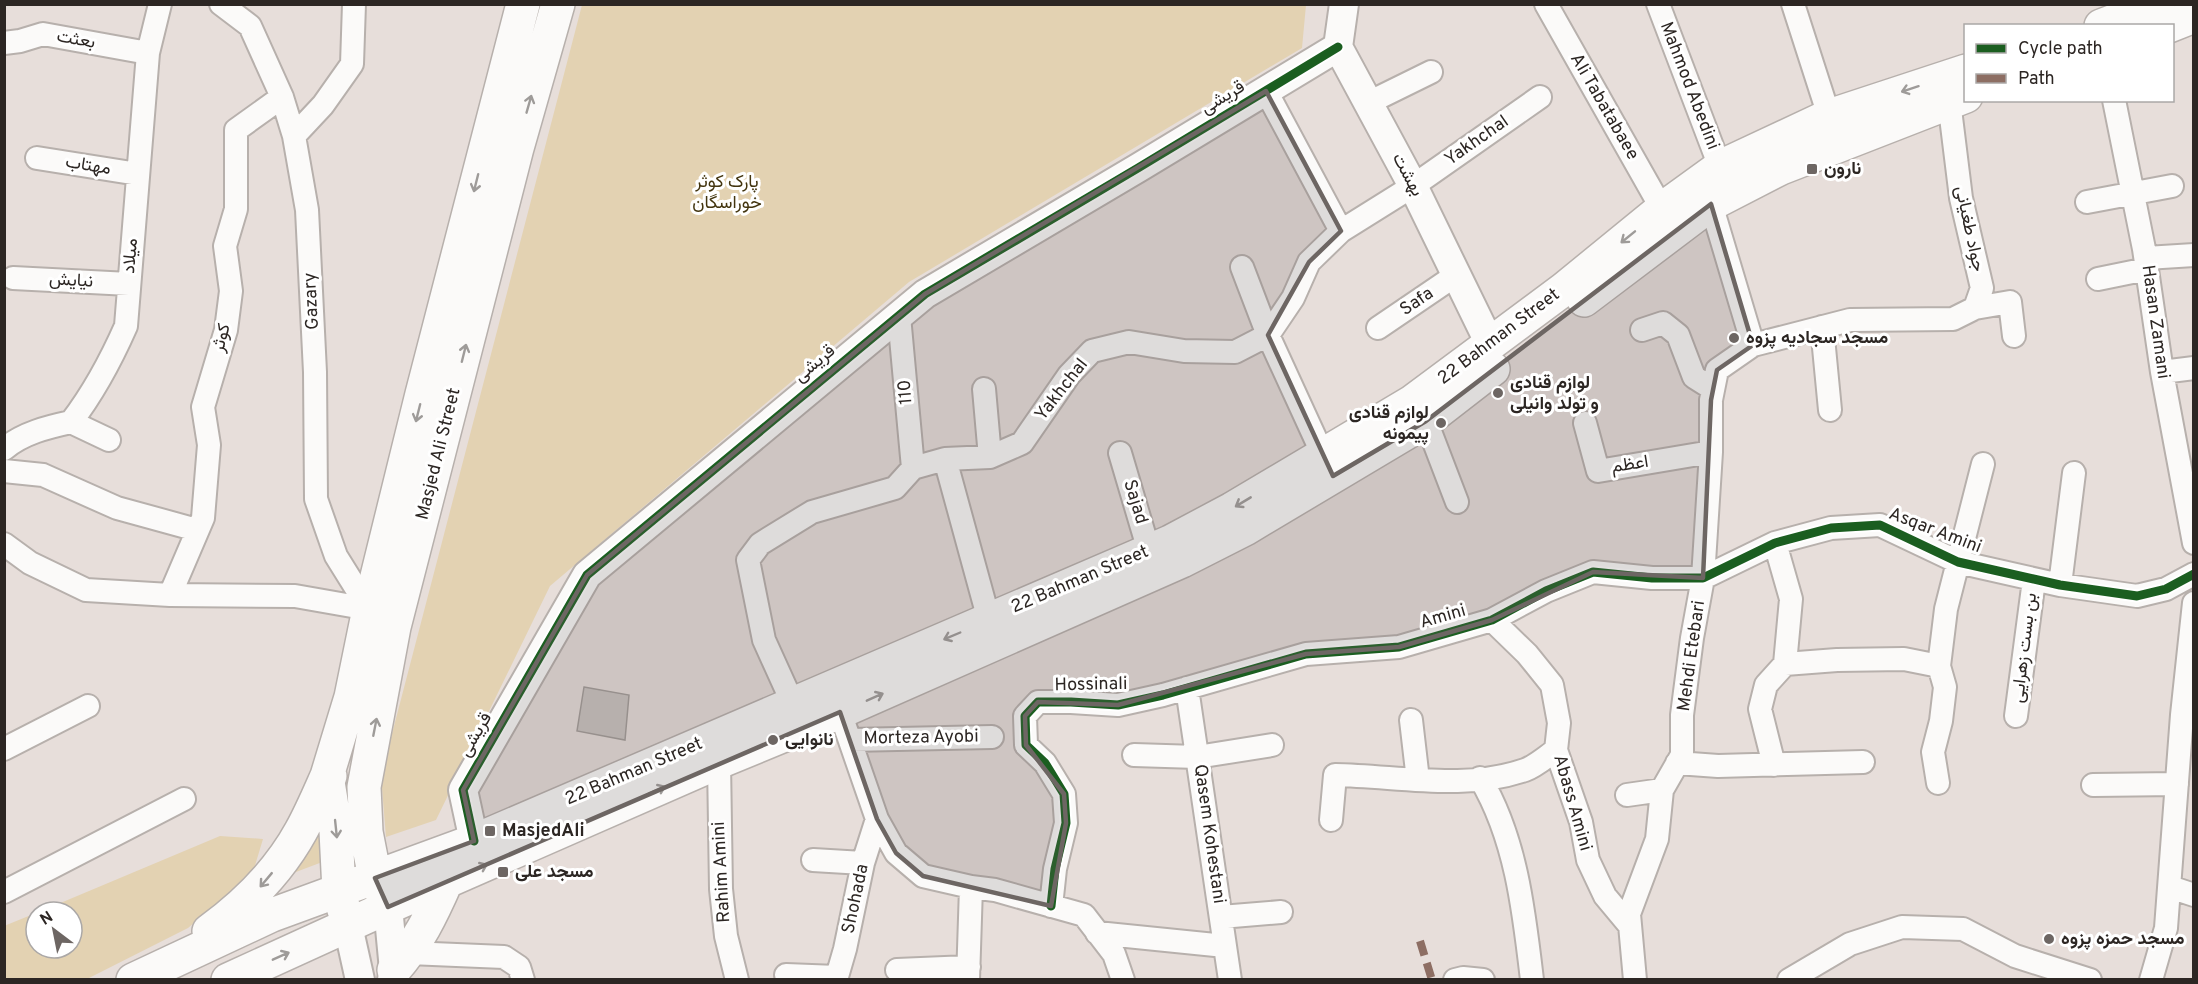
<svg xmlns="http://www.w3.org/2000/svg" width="2198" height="984" font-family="Overpass,Vazirmatn,sans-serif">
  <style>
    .green { fill: #e3d2b2 }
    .building { fill: #cac4c0; stroke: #a29c98; stroke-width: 1.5 }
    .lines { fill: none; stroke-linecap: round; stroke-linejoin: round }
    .minor-casing { stroke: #b7b0ac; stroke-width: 26 }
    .tertiary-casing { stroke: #b7b0ac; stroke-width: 32 }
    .secondary-casing { stroke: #b7b0ac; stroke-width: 36 }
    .minor { stroke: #fbfaf9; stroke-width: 22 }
    .tertiary { stroke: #fbfaf9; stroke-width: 28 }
    .secondary { stroke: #fbfaf9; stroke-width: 33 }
    .quiet { stroke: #8d6e63; stroke-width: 8; stroke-dasharray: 15 8; stroke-linecap: butt }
    .cycleway-casing { stroke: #fff; stroke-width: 13 }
    .cycleway { stroke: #1b5e20; stroke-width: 9 }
    .oneway { stroke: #9e9b99 }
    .marked { fill: #6d6663; fill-opacity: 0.2; stroke: #6d6663; stroke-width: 4.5; stroke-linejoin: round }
    .poi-dot { fill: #6d6663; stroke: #fff; stroke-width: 2 }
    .labels { text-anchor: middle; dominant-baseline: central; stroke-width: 6; stroke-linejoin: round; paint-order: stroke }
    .street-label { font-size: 18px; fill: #2c2623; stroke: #fff }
    .poi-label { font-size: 18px; font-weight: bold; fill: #2c2623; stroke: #fff; text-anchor: start }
    .park-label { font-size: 18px; fill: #43350f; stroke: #fff }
  </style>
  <rect width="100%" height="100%" fill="#e7deda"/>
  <path class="green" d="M582,5H1306L1302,48L909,282L550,586L436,820L386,837L381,776Z
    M316,827L325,861L280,878Z
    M220,836L263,839L253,872L188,928L87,979H5L4,926L36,913V948H72V912H39Z"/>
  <path class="building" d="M584,687L629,695L625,740L577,731Z"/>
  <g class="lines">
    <g class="minor-casing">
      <path id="minor" d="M221,4L250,26L282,97L294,136L307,210L315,372L316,499L336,556L369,609
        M1546,4L1662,209
        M1658,4L1720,167
        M1793,4L1829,116
        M4,43L20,41L43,34L148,53
        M1266,91L1341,231
        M2114,100L2144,249L2162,372L2194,543
        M1368,103L1431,72
        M294,136L323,105L352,64L354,4
        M37,158L138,174
        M2087,202L2172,186
        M2146,258L2194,255
        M1242,267L1268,335L1323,455
        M13,278L129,284
        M2098,279L2147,269
        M1975,308L2010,302L2014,336
        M899,316L913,468
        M1822,327L1830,410
        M1378,328L1456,275
        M1642,330L1663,323L1678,335L1694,377L1713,389
        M1753,345L1850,320L1953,319L1975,308L1982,288L1961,198L1949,101
        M2162,372L2194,368
        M984,389L990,457
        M1426,421L1457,502
        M71,422L109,440
        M1585,423L1598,471L1711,452
        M4,449C23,433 48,427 71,422C94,392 111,360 126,326L148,53L160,4
        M1120,453L1149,551
        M945,459L989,620
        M4,471L43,475L117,508L197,530
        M1775,543L1791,599L1785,664
        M4,544L30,563L86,590L170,595L295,596L369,609
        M2060,585L2074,473
        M170,595L203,518L209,445L203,407L226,330L231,291L225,246L236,209V130L282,97
        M1492,620L1527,654L1552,685L1559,723L1556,750L1581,822L1588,860L1605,896L1630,926
        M1187,688L1230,980
        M793,704L764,640L748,560L760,544L812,512L895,488L913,468L945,459L990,457L1022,443L1069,375L1092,351L1129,342L1184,351L1235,352L1268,335L1293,298L1309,262L1341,231L1413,186L1540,97
        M840,712L877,819L896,853L923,876L971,887L995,890L1084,915L1114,954L1123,980
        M2016,716L2034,580
        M1411,720L1418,780
        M850,740L992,737
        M4,749L88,706
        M1134,755L1197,757L1272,745
        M719,762L721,889L726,936L737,980
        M1677,763L1718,766L1863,762
        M1774,765L1760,709L1766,685L1785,664L1837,660L1904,659L1939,666
        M1480,778C1516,838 1524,911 1532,980
        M1938,783L1933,752L1941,721L1945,687L1939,666L1946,609L1983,464
        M2093,785L2177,784
        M1627,795L1662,790
        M1331,820L1335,775C1398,776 1464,791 1525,770C1536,766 1547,756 1556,750
        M813,860L863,863
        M2170,887L2194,895
        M4,892L184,799
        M1051,906L1055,869L1066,823L1064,794L1045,763L1026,745L1025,716L1038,702H1071L1118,705L1163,695L1306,654L1399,647L1492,620L1546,591L1593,572L1652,578H1703L1775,543L1831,528L1880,525L1958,562L2060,585L2137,596L2166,589L2194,574
        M1221,917L1281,912
        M1097,933L1225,946
        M409,953L504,957L519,967L523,980
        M897,970L969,967
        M786,975L837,977
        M836,980L845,949L863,863L877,819
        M968,980L971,887
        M1455,980L1463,978L1483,980
        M1635,980L1629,914L1657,839L1662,790L1682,755V715L1692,638L1703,578L1711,452V400L1717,370L1753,345L1711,204
        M1789,980L1850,944L1902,927L1963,929L2015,956L2090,980
        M2151,980L2166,928L2182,715L2194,603"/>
    </g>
    <g class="tertiary-casing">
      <path id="tertiary" d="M1344,4L1338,47L1413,186L1490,344
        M474,841L463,790L587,575L925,294L1138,168L1338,47
        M388,907L394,970L392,980
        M348,926L360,980"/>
    </g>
    <g class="secondary-casing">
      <path id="secondary" d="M2101,26L2158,4
        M2169,26L2194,16
        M1584,300L1711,204L1781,168L1966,96
        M384,897L375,878L366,832L364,787L394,627L517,148L558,4
        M344,910L339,891L336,831L327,776L351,697L369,609L422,394L523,4
        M209,931C246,904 279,871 301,831C311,813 319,794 327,776H330
        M394,970C418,943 432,914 446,882
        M133,980L272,915L474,841L1170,542L1232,509L1412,402L1564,289L1662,209L1720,167L1829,116L1966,71
        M228,980L388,907L719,762L840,712L1182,561L1245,529L1426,421L1493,369"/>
    </g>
    <use href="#minor" class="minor"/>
    <use href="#tertiary" class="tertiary"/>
    <use href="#secondary" class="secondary"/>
    <path class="quiet" d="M1420,941L1432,980"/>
    <g class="cycleway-casing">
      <path id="cycleway" d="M474,841L463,790L587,575L925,294L1138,168L1338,47
        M1051,906L1055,869L1066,823L1064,794L1045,763L1026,745L1025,716L1038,702H1071L1118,705L1163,695L1306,654L1399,647L1492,620L1546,591L1593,572L1652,578H1703L1775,543L1831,528L1880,525L1958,562L2060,585L2137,596L2166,589L2194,574"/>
    </g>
    <use href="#cycleway" class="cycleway"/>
  </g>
  <defs><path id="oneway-shaft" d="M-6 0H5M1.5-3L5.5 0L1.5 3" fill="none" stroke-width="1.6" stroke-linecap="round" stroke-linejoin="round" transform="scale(1.5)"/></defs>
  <g class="oneway">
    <use href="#oneway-shaft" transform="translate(1910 89) rotate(162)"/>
    <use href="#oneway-shaft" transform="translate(529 104) rotate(-74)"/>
    <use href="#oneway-shaft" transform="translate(476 183) rotate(104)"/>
    <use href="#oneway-shaft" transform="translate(1628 237) rotate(141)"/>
    <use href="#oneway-shaft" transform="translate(464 353) rotate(-76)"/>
    <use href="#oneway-shaft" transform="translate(418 413) rotate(104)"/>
    <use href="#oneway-shaft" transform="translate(1243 502) rotate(149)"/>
    <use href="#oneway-shaft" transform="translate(952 636) rotate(157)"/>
    <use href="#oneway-shaft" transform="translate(875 697) rotate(-24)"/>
    <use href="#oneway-shaft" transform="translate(375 727) rotate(-79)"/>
    <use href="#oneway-shaft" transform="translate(657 790) rotate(-24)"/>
    <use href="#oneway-shaft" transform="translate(336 829) rotate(84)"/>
    <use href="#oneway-shaft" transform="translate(479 868) rotate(-24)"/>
    <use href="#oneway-shaft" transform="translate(266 880) rotate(130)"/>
    <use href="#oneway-shaft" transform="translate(281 956) rotate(-24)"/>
  </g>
  <path class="marked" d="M1266,91L1341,231L1309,262L1268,335L1333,476L1426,421L1711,204L1753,345L1717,370L1711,400L1703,578L1593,572L1492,620L1399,647L1306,654L1118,705L1038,702L1025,716L1026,745L1064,794L1066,823L1051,906L923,876L896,853L877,819L840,712L388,907L375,878L474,841L463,790L587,575L925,294Z"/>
  <g class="poi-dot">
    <rect x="1806" y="163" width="12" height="12" rx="3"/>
    <circle cx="1734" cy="338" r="6"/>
    <circle cx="1498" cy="393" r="6"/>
    <circle cx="1441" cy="423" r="6"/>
    <circle cx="773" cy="740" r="6"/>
    <rect x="484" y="825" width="12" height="12" rx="3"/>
    <rect x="497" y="866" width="12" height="12" rx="3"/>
    <circle cx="2049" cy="939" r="6"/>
  </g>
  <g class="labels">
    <g class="street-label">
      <text transform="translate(76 40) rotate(10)">بعثت</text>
      <text transform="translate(1689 86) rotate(69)">Mahmod Abedini</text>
      <text transform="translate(1223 98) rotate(-31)">قریشی</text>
      <text transform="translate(1604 107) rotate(60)">Ali Tabatabaee</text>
      <text transform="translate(1477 141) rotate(-35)">Yakhchal</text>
      <text transform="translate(88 166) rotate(9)">مهتاب</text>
      <text transform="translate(1407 175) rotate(62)">بهشت</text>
      <text transform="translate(1969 229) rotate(78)">جواد طغیانی</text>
      <text transform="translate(131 256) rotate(-85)">میلاد</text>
      <text transform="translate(71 281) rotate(3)">نیایش</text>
      <text transform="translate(312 301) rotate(-93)">Gazary</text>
      <text transform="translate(1417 302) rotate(-34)">Safa</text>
      <text transform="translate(2155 322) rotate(82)">Hasan Zamani</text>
      <text transform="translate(1499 337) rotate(-37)">22 Bahman Street</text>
      <text transform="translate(222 338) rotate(-76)">کوثر</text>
      <text transform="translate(815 364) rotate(-40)">قریشی</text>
      <text transform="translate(1062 390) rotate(-52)">Yakhchal</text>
      <text transform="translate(906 392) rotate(-95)">110</text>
      <text transform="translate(439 454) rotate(-76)">Masjed Ali Street</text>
      <text transform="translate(1630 465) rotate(-9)">اعظم</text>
      <text transform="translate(1135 502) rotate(73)">Sajad</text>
      <text transform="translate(1935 531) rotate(21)">Asqar Amini</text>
      <text transform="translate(1080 580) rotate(-23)">22 Bahman Street</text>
      <text transform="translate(1443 617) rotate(-16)">Amini</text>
      <text transform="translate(2025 648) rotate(-83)">بن بست زهرایی</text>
      <text transform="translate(1692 656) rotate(-82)">Mehdi Etebari</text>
      <text transform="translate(1091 685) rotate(-1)">Hossinali</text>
      <text transform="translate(476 735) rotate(-60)">قریشی</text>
      <text transform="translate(921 738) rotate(-1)">Morteza Ayobi</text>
      <text transform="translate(634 772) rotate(-23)">22 Bahman Street</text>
      <text transform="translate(1572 803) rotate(74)">Abass Amini</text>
      <text transform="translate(1209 834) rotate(82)">Qasem Kohestani</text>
      <text transform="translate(722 872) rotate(-93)">Rahim Amini</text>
      <text transform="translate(856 899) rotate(-78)">Shohada</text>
    </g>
    <g class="poi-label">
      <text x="1824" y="169">نارون</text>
      <text x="1746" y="338">مسجد سجادیه پزوه</text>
      <text x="1510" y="383">لوازم قنادی<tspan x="1510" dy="21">و تولد وانیلی</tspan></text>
      <text x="1429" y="413" text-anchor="end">لوازم قنادی<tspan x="1429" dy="21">پیمونه</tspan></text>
      <text x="785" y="740">نانوایی</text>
      <text x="502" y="831">MasjedAli</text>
      <text x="515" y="872">مسجد علی</text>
      <text x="2061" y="939">مسجد حمزه پزوه</text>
    </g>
    <g class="park-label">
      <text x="727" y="182">پارک کوثر<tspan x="727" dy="21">خوراسگان</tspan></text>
    </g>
  </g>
  <rect width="2198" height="984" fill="none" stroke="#2c2623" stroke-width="12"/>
  <rect x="1964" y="24" width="210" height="78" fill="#ffffff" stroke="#aba8a7" stroke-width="1.5"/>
  <rect x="1976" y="44" width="30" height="9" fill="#1b5e20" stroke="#aba8a7" stroke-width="1.5"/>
  <text x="2018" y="54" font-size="18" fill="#2c2623">Cycle path</text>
  <rect x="1976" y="74" width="30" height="9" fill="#8d6e63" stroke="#aba8a7" stroke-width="1.5"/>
  <text x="2018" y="84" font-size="18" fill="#2c2623">Path</text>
  <g transform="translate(54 930) rotate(328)"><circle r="28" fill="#ffffff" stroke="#aba8a7" stroke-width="1.5"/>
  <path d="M0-4.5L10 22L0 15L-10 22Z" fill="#6d6663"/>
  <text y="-9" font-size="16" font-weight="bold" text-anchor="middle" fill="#2c2623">N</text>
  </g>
</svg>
